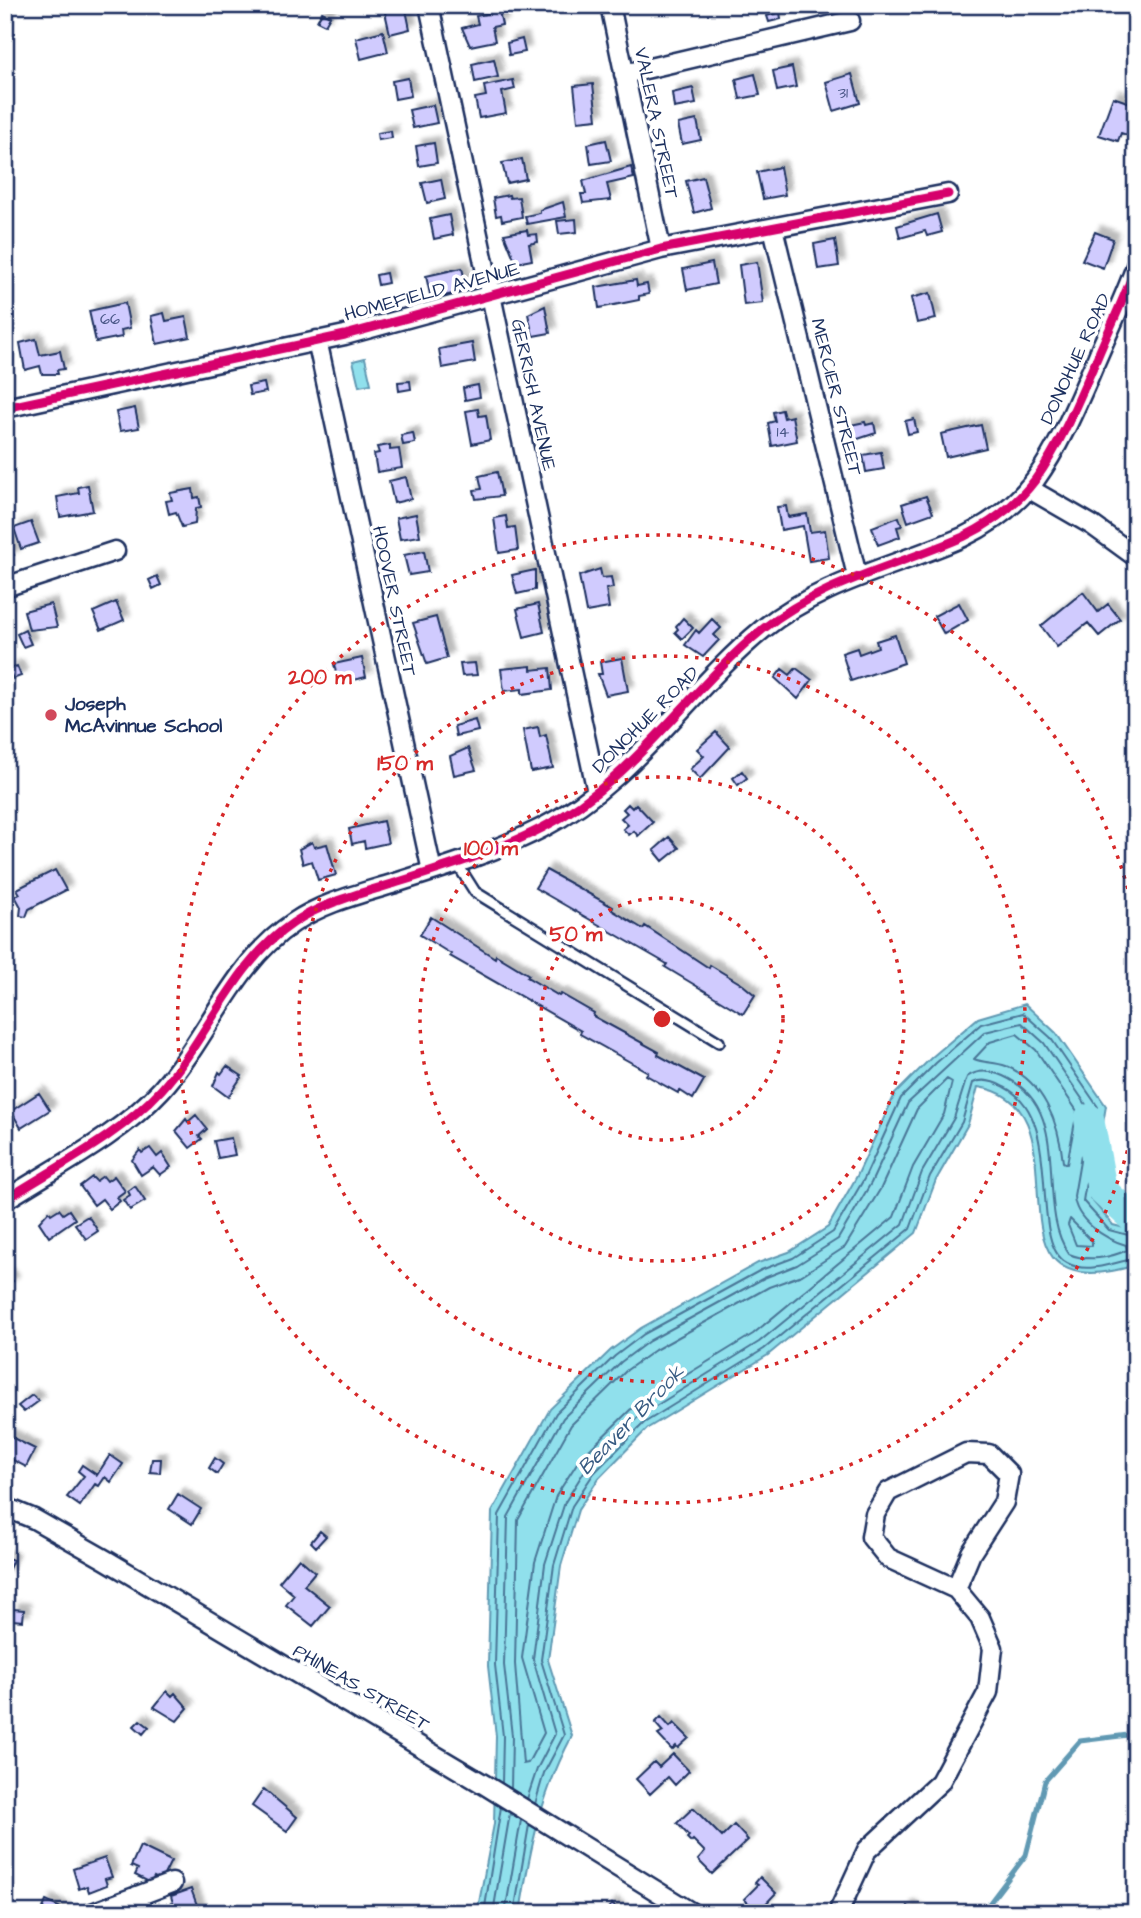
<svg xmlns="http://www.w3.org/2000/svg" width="1141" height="1918" font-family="'Architects Daughter',sans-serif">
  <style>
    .water { fill: #90e0ec; stroke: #6199b3; stroke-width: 2 }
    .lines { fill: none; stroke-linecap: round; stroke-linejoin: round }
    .shore { stroke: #4a7697; stroke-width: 2 }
    .stream { stroke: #6199b3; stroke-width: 5 }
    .river { stroke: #90e0ec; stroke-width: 30 }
    .building { fill: #d0cbfe; stroke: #1b2f5e; stroke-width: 2; filter: url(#shadow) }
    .service-casing { stroke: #1b2f5e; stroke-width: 14 }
    .minor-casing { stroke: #1b2f5e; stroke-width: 23 }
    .service { stroke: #fff; stroke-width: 9 }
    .minor { stroke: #fff; stroke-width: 18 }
    .cycleway-casing { stroke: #fff; stroke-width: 13 }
    .cycleway { stroke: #d6006c; stroke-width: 9 }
    .ring { fill: none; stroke: #d62828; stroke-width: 3.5; stroke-dasharray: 3.5 7 }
    .poi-dot { fill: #d1495b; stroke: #fff; stroke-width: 2.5 }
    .labels { text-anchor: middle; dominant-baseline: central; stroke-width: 7; stroke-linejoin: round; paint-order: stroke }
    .number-label { font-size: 16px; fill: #485686 }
    .street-label { font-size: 19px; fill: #1b2f5e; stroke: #fff }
    .poi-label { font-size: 19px; font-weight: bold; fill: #1b2f5e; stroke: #fff; text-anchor: start }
    .water-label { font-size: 21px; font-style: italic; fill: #385b82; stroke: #fff }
    .centre { fill: #d62828; stroke: #fff; stroke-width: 3.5 }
    .ring-label { font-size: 21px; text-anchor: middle; font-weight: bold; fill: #d62828; stroke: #fff; stroke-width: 7; stroke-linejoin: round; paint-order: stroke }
  </style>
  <defs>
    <filter id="shadow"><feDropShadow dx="6" dy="-6" stdDeviation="2" flood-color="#0004"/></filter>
  </defs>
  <rect width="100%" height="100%" fill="#fff"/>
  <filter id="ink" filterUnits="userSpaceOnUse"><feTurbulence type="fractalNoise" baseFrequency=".0143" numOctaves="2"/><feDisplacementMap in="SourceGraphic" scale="14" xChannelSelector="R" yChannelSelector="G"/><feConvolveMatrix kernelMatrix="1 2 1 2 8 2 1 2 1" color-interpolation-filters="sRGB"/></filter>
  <g filter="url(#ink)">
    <path class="water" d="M365,358L371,384L359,386L353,361Z
      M1025,1004L1056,1033L1106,1106L1090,1198L1113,1225L1136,1231V1265C966,1317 1098,1104 978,1087L968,1124L936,1180L916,1233L768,1355L648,1428L599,1478L578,1510L561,1566L548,1660L572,1736C541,1794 530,1848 520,1913H477L494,1824L496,1736L488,1666L492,1512L550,1409L611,1350L641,1328L758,1263L789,1252L828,1227L857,1176L895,1094L931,1058L978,1018Z"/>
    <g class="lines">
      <path class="shore" d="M1017,1034L1036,1050L1077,1111L1067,1164L1063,1162C1059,1123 1044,1082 1006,1066C995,1062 983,1063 974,1059L990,1042Z
        M947,1079L952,1082L944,1114L913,1167L894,1217L753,1334L631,1409L579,1460L556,1496L535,1562L522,1658L544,1733L528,1763L523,1764L515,1664L518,1520L571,1425L627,1370L655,1350L769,1287L802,1275L845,1247L881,1188L917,1109Z
        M1070,1219L1092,1241V1246L1076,1245L1068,1225Z
        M502,1783L503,1736L495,1665L499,1515L556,1413L615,1356L644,1334L761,1270L793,1258L833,1232L864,1179L901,1098L936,1063L981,1024L1023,1013L1050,1037L1098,1107L1083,1201L1109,1230L1136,1237
        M511,1788L512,1736L504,1665L508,1517L563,1418L621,1362L649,1341L764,1278L797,1265L838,1239L871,1183L908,1103L985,1032L1022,1023L1044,1043L1089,1109L1074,1196C1075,1220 1105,1239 1126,1245L1127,1250C1110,1258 1087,1262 1069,1254C1033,1204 1077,1109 1003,1076C992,1071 978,1069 967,1077L954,1118L922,1172L903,1224L759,1342L638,1417L587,1467L565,1502L545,1564L533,1659L555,1734L537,1769L527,1799
        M535,1804L544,1773L564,1735L541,1660L554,1565L572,1506L594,1473L644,1423L764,1349L910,1229L930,1176L962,1122L973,1083C983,1078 995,1082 1004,1087C1067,1117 1026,1241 1067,1263C1089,1275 1114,1261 1136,1259
        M484,1913L501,1807
        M493,1913L510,1813
        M505,1913L521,1820
        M514,1913L529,1825"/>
      <path class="stream" d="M982,1913L1026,1855L1045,1781L1080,1741L1136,1734"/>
      <path class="river" d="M1089,1119L1102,1190L1136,1221"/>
    </g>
    <path class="building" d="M405,5L410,29L390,34L384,8Z
      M768,5H780L781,8L769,11Z
      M499,11L502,25L492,27L495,41L470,46L462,28L478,24L476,16Z
      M322,12L330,16L325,25L317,21Z
      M780,12L781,19L769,22L767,16Z
      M383,31L388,52L361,59L356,38Z
      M522,39L525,52L509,55L507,43Z
      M494,59L498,77L475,82L472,64Z
      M792,67L796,87L777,91L773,71Z
      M755,74L760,95L740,99L736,79Z
      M852,74L860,103L834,111L826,82Z
      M408,78L411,96L395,99L392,81Z
      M513,80L515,89L502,92L506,113L479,118L475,98L486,96L484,86Z
      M593,84L597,119L578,121L574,86Z
      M693,88L696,104L674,108L672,93Z
      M1113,97L1136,105L1127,135L1121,133L1118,141L1099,135Z
      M433,105L437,123L413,128L409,110Z
      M697,120L701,140L682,144L678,124Z
      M391,131L392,138L378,140L377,133Z
      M606,140L611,161L591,164L588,144Z
      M434,143L437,163L419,166L416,146Z
      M522,159L526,179L507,183L502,163Z
      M631,167L634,178L607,184L611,200L583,203L581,194H586L583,181Z
      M780,167L785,195L763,199L757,172Z
      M703,177L711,208L694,213L686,181Z
      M441,179L445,199L427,203L422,183Z
      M509,195L510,198L519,197L522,217L502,221L501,215L496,216L493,198Z
      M563,202L566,217L527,224L525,216L540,213V210Z
      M937,214L942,232L927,236L925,231L900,238L897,226Z
      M449,215L453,235L434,239L430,219Z
      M576,219L577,232L559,234L557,221Z
      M527,230L528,235L537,234L538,242L529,244L532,260L516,263L504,234Z
      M1095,232L1113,239L1103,268L1082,260Z
      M835,240L839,266L818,269L814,244Z
      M757,262L763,303L744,305L739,265Z
      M712,263L716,284L687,290L683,269Z
      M462,268L466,285L460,287L461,292L431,299L426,276Z
      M386,273L388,283L378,285L376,275Z
      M636,280L637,286L647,284L649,294L639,296V300L599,308L596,287Z
      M930,293L936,319L917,323L911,298Z
      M125,303L130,328L121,330L122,337L96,342L89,311Z
      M545,306L550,333L533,336L528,314Z
      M164,313L166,321L186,317L190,337L157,344L151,316Z
      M36,339L40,355L60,351L64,369L57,370L58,374H42L40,366L25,370L20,343Z
      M472,343L475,362L442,368L439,349Z
      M410,381L411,389L399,391L398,382Z
      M264,383L266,392L250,395L248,386Z
      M478,385L480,397L465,400L463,388Z
      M135,408L139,428L120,431L116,412Z
      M478,409L479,416L486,415L490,440L472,444L466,411Z
      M782,410L784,418L792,416L797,441L772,446L768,423L775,421L773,412Z
      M914,419L917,432L908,434L905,421Z
      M865,422L866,425L874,423L876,433L849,442L846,426Z
      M981,425L986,448L946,457L941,434Z
      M413,433L415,443L403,445L401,435Z
      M390,445V450L399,449L402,468L377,472L374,454L379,453L377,447Z
      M881,452L884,469L866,472L863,455Z
      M497,472L502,496L476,499L474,490L482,489L479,476Z
      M406,477L411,499L394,503L389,481Z
      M88,485L93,511L60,517L57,497L79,493L78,487Z
      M193,489L194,498L199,497L201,507L196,508L195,524L182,527L176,512L169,514L166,501L172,500L170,493Z
      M926,496L933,513L908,522L902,504Z
      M786,506L788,517L807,514L810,532L825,530L829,558L809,561L803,526L781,530L777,507Z
      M416,514L420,536L400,539L396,518Z
      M506,516L508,528L515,527L518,550L499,553L494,518Z
      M899,517L902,526L897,527L900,537L878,545L872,527Z
      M31,522L39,543L21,549L14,528Z
      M5,536L14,555L5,559Z
      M424,551L428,572L409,575L404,555Z
      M600,569L602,578L611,577L613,588L606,589L609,608L586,612L579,576Z
      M535,570V590L517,594L512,575Z
      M157,576L161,585L153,589L149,580Z
      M1083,592L1098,612L1108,604L1120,619L1099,636L1088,623L1057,647L1041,626Z
      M116,602L124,620L101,630L93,612Z
      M959,603L968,620L944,634L934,616Z
      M51,604L57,627L29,630L24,611Z
      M538,604L544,632L524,637L517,609Z
      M436,617L447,658L427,664L413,623Z
      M683,618L693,628L682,639L675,632L678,629L676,626Z
      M712,619L721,628L714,635L719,640L703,657L685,645L696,630L699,633Z
      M25,630L31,644L23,647L17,634Z
      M895,635L904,663L851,681L842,653L857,648L859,654L878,647L876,641Z
      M362,658L366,677L346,682L344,675L337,677L334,664Z
      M622,658L628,691L606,695L598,674H602L600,662Z
      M475,663L477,675L462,676L460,664Z
      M17,666L21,676L13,679L9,669Z
      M531,666V670L550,668L552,690L522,694V689L504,691L501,669Z
      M796,668L812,680L798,699L775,678L782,669L790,675Z
      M475,720L478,731L456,736L454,726Z
      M538,727L540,737L546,735L553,768L531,772L523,730Z
      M716,732L730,747L700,779L690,769L704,756L697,749Z
      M468,748L476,770L454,775L450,756Z
      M742,771L747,778L738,785L733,778Z
      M628,804L632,808L636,804L653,822L638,836L634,831L629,835L623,829L628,825L621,818L627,813L623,809Z
      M383,821L388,843L365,848L364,841L352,844L349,829Z
      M669,837L679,848L663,861L654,850Z
      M312,842L314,847L327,844L336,875L318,880L312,861L303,864L299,849Z
      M55,870L66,890L29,909L26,917L20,916L21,907L15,896L20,894L17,889Z
      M546,870L613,907L612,910L643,929L645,926L709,968L710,965L743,985L755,995L743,1014L665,967L667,964L535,888Z
      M431,917L495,958L496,955L529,975L527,977L559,996L561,994L594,1013L593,1016L659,1052L658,1055L704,1080L693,1099L679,1090L678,1093L646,1075L648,1072L580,1034L581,1031L450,956L451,954L420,935Z
      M227,1066L242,1076L228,1097L213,1086L219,1072L221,1074Z
      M39,1093L50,1110L21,1128L11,1111Z
      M196,1115L207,1129L199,1136L202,1139L190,1148L176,1131L186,1119L188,1122Z
      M231,1138L235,1155L218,1158L214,1141Z
      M150,1148L157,1157L162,1153L171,1167L160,1175L153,1167L141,1175L132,1160L140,1150L142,1153Z
      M103,1176L107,1181L114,1176L125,1191L117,1197L120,1201L110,1209L102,1199L94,1205L80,1186L92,1177L96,1181Z
      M135,1186L145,1201L130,1210L123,1200L130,1195L128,1191Z
      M59,1209L63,1214L69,1210L75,1219L49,1237L39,1222L49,1211L51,1214Z
      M88,1216L98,1231L86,1239L75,1224Z
      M5,1271L13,1281L5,1287Z
      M32,1395L39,1401L24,1412L18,1406Z
      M5,1434L35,1449L26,1467L5,1456Z
      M110,1455L123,1464L111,1482L105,1477L99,1486L95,1484L80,1506L67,1497L84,1476L78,1471L82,1465L97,1475Z
      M215,1458L223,1464L217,1474L209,1468Z
      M152,1459H161L160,1473L150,1472Z
      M178,1494L201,1509L192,1524L169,1509Z
      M320,1531L326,1536L316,1547L311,1542Z
      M5,1557L13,1560L5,1577Z
      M299,1558L315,1572L304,1585L330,1606L313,1626L286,1605L294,1595L279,1582Z
      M13,1609L24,1610L23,1621L12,1620Z
      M167,1691L172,1696L175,1693L188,1708L177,1721L154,1707Z
      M661,1717L670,1727L674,1723L689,1738L678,1748L676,1746L672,1750L658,1735L663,1732L655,1723Z
      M140,1720L149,1727L143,1734L134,1726Z
      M673,1754L689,1771L675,1785L668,1777L650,1794L636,1779L654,1762L659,1767Z
      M264,1789L297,1817L287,1831L252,1806Z
      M693,1808L722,1837L734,1825L748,1840L712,1874L698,1860L705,1852L693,1840L691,1842L687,1838L689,1836L677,1823Z
      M140,1846L171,1861L161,1881L154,1877L151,1883L135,1875L138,1869L131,1866Z
      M105,1858L112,1877L105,1879L107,1885L89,1892L87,1886L79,1889L73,1869Z
      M760,1877L776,1893L758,1912L744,1899L758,1885L755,1883Z
      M191,1889L200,1913H170L167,1905L173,1903L171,1896Z
      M46,1901L63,1909L62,1913H37H41Z
      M612,1904L622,1913H604Z
      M908,1906L919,1913H904Z"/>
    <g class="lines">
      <g class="service-casing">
        <path id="service" d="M456,862L475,892L719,1042"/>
      </g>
      <g class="minor-casing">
        <path id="minor" d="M429,5L597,792
          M610,5L661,249
          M624,74L850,21
          M773,228L857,576
          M317,340L432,871
          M5,408L345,335L661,249L948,194
          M1028,488L1092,525L1136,557
          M5,587L115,551
          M5,1200C58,1166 119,1136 161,1090C208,1038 233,963 293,923C322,903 359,894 392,884C443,868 495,852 542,828C634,781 686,692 763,629C823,581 895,567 963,537C990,524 1017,504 1035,480C1061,444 1079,399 1097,358C1110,327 1125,297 1136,266
          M5,1507L34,1519L106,1560L485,1785L692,1913
          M137,1896L145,1913
          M92,1913L172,1883
          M838,1913L867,1850L940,1782L988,1692L993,1648L980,1618L956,1589L888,1558L871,1537L875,1514L888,1492L966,1453L989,1454L1009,1474L1004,1502L971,1553L956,1589"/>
      </g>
      <use href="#service" class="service"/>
      <use href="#minor" class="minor"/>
      <g class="cycleway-casing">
        <path id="cycleway" d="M5,408L345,335L661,249L948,194
          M5,1200C58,1166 119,1136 161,1090C208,1038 233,963 293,923C322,903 359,894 392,884C443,868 495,852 542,828C634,781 686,692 763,629C823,581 895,567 963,537C990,524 1017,504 1035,480C1061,444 1079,399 1097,358C1110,327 1125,297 1136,266"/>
      </g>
      <use href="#cycleway" class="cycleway"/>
    </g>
  </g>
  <g class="ring">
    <circle cx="662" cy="1019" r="121"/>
    <circle cx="662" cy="1019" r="242"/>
    <circle cx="662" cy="1019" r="363"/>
    <path d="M1135 1120A484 484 0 1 1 1135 918"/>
  </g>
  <circle class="poi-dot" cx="51" cy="715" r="7"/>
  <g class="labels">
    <g class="number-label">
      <text x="843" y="93">31</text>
      <text x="110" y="319">66</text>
      <text x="783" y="432">14</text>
    </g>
    <g class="street-label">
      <text transform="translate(656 123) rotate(78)">VALERA STREET</text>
      <text transform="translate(432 292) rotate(-15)">HOMEFIELD AVENUE</text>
      <text transform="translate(1076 359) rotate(-65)">DONOHUE ROAD</text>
      <text transform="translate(533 395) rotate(78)">GERRISH AVENUE</text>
      <text transform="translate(836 397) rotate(76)">MERCIER STREET</text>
      <text transform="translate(394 601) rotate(78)">HOOVER STREET</text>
      <text transform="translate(646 720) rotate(-45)">DONOHUE ROAD</text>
      <text transform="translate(361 1688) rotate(30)">PHINEAS STREET</text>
    </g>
    <g class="poi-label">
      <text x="65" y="704">Joseph<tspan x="65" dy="22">McAvinnue School</tspan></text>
    </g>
    <g class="water-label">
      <text transform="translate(631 1420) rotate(-46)">Beaver Brook</text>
    </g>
  </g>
  <circle cx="662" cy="1019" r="10" class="centre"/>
  <g class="ring-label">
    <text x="320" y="684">200 m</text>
    <text x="405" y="770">150 m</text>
    <text x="491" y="855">100 m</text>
    <text x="576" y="941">50 m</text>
  </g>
  <rect width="1141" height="1918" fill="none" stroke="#fff" stroke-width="28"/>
  <rect x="14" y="14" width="1113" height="1890" fill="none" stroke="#1b2f5e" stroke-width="2.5" filter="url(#ink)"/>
</svg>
